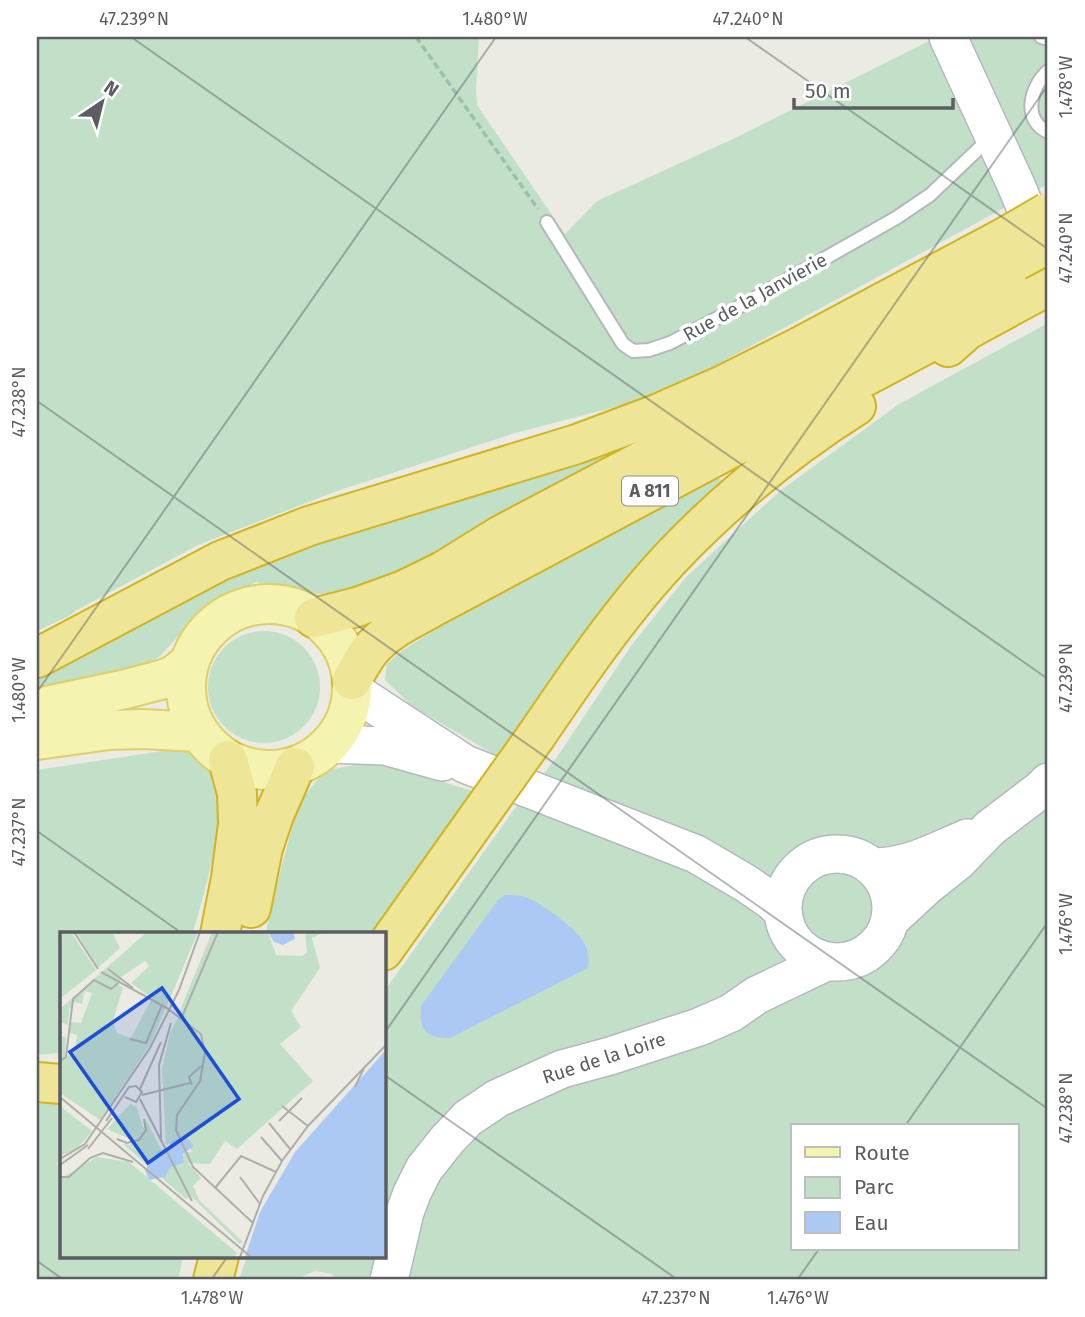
<svg xmlns="http://www.w3.org/2000/svg" width="1085" height="1317" font-family="'Fira Sans',sans-serif">
  <style>
    .green { fill: #c2e0c7; fill-rule: evenodd }
    .water { fill: #abc9f3 }
    .lines { fill: none; stroke-linecap: round; stroke-linejoin: round }
    .lane-casing { stroke: #b5b7bb; stroke-width: 16 }
    .secondary-casing { stroke: #b6b8bd; stroke-width: 40 }
    .primary-casing { stroke: #decf6a; stroke-width: 42 }
    .highway-casing { stroke: #d1b41e; stroke-width: 42 }
    .path { stroke: #9cc0ac; stroke-width: 3.5; stroke-dasharray: 7 3.5; stroke-linecap: butt }
    .lane { stroke: #fff; stroke-width: 12 }
    .secondary { stroke: #fff; stroke-width: 37 }
    .primary { stroke: #f4f3b0; stroke-width: 38 }
    .highway { stroke: #eee597; stroke-width: 38 }
    .highway-bridge-casing { stroke: #d1b41e; stroke-width: 42; stroke-linecap: butt }
    .highway-bridge { stroke: #eee597; stroke-width: 38 }
    .ticks { fill: none; stroke: #5b5d61; stroke-width: 2; stroke-opacity: 0.45 }
    .labels { text-anchor: middle; dominant-baseline: central; stroke-width: 7; stroke-linejoin: round; paint-order: stroke }
    .shield { fill: #fff; stroke: #8c8e90; stroke-width: 2 }
    .shield-label { font-size: 18px; font-weight: bold; fill: #5b5d61 }
    .street-label { font-size: 19px; fill: #5b5d61; stroke: #fff }
    .inset-road { fill: none; stroke: #aeaeab; stroke-width: 2 }
    .view { fill: #1d4ed8; fill-opacity: 0.15; stroke: #1d4ed8; stroke-width: 3.5 }
    .inset-edge { fill: none; stroke: #5b5d61; stroke-width: 3.5 }
    .neatline { fill: none; stroke: #5b5d61; stroke-width: 2.5 }
    .ticks-label { font-size: 18px; text-anchor: middle; fill: #5b5d61 }
  </style>
  <rect width="100%" height="100%" fill="#ecebe3"/>
  <path class="green" d="M37,37H479L476,90L477,105L565,234L597,201L735,138L937,37H1048V184L696,376L627,404L515,433L337,491L198,545L77,610L69,616L37,631Z
    M1048,323V1280H336L332,1274L315,1271L294,1280H239L247,1256H383V993L513,811L557,757L631,646L686,577L780,491L899,404ZM793,1126H1017V1249H793Z
    M660,434L539,491L410,571L330,596L256,582L221,600L196,617L160,656L138,670L37,694V673L231,572L354,527L479,495Z
    M717,477L725,483L502,759L412,706L385,680L387,664L403,650L484,599Z
    M208 687a56 56 0 1 1 112 0a56 56 0 1 1-112 0Z
    M182,748L194,749C204,759 215,770 220,783C229,809 201,905 193,934H61V1053L37,1055V770Z
    M372,761L473,791L377,934H266L269,913L299,802L325,771Z
    M61,1102V1256H183L178,1280H37V1104Z"/>
  <path class="water" d="M505,895C515,895 523,895 532,900C545,906 577,930 583,941C589,950 589,958 588,968L450,1038C425,1038 419,1030 421,1006L498,900Z"/>
  <g class="lines">
    <g class="lane-casing">
      <path id="lane" d="M1041,37L1048,39
        M1048,71C1030,87 1022,120 1048,132
        M547,222L623,344L633,351L649,350L670,343L748,302L896,218L930,195L991,137"/>
    </g>
    <g class="secondary-casing">
      <path id="secondary" d="M948,37L1016,185L1043,250
        M352,690L465,764L696,854L747,884L773,902L783,912
        M330,744L385,746L442,762
        M783 908a54 54 0 1 1 108 0a54 54 0 1 1-108 0Z
        M872,867C906,868 936,851 967,838
        M890,920L928,885L957,862L990,828L1040,790L1048,782
        M389,1280L405,1212L412,1193L424,1169L447,1140L468,1118L498,1098L562,1069L610,1056L699,1027L731,1013L757,995L828,961"/>
    </g>
    <g class="primary-casing">
      <path id="primary" d="M186 687a83 83 0 1 1 166 0a83 83 0 1 1-166 0Z
        M37,708L126,689L164,679L174,675L188,664
        M37,740L109,730L142,729L198,732"/>
    </g>
    <g class="highway-casing">
      <path id="highway" d="M948,347L967,330L1048,286
        M314,618L357,607L404,590L443,571L501,535L787,384L923,314L1016,261
        M37,658L220,561L309,526L577,444L657,414L721,386L799,347L1007,236
        M352,680C359,667 366,653 377,643C393,627 414,618 433,607L945,334L967,330
        M536,736C568,689 600,642 636,598C694,526 778,455 856,406
        M251,908L263,848L274,815L295,767
        M220,934L231,878L238,824L237,793L228,760
        M383,951L479,816
        M37,1082L61,1084
        M213,1280L219,1256"/>
    </g>
    <path class="path" d="M416,37L538,209"/>
    <use href="#lane" class="lane"/>
    <use href="#secondary" class="secondary"/>
    <use href="#primary" class="primary"/>
    <use href="#highway" class="highway"/>
    <g class="highway-bridge-casing">
      <path id="highway-bridge" d="M1007,236L1048,212
        M1016,261L1048,244
        M479,816L536,736"/>
    </g>
    <use href="#highway-bridge" class="highway-bridge"/>
  </g>
  <path class="ticks" d="M131,37L1048,679M745,37L1048,249M37,401L1048,1109M37,692L496,37M37,831L183,934M383,1035L1048,85M383,1074L678,1280M905,1126L1048,922M37,1261L64,1280M211,1280L228,1256M797,1280L819,1249"/>
  <g class="labels">
    <rect class="shield" x="622" y="476.5" width="56" height="29" rx="5"/>
    <g class="shield-label">
      <text x="650" y="491">A 811</text>
    </g>
    <g class="street-label">
      <text transform="translate(755 297) rotate(-29)">Rue de la Janvierie</text>
      <text transform="translate(604 1058) rotate(-18)">Rue de la Loire</text>
    </g>
  </g>
  <g transform="translate(60 932)">
    <rect width="326" height="326" fill="#ecebe3"/>
    <path d="M2,0H11L36,38L0,67ZM16,0H52L60,16L38,36ZM87,0H138L91,111L40,188L0,161V104L6,105L5,123L14,125L17,103L10,101L11,90L21,91L32,61L25,59L22,72L15,70L9,77L8,93L0,90V77ZM85,29L89,34L71,51L92,66L71,106L57,101L53,89L63,55L59,54L61,45ZM152,0H208L216,23L242,24L247,20L245,0H264L252,6L260,36L231,79L241,95L220,112L253,149L177,217L165,209L150,232L128,231L141,246L133,254L139,268L183,310L180,312L131,264L126,267L102,246L110,236L123,232L124,220H132L125,206L106,213L102,137L110,101L118,86L124,84L119,81ZM70,172L77,175L83,197L72,208L47,197ZM0,174L32,199L17,217L0,224ZM87,190L102,219L87,233L63,212L70,213ZM37,225L69,230L177,321L174,325H0V247Z" fill="#c2e0c7" fill-rule="evenodd"/>
    <path d="M208,0H233L235,7L223,13L214,10ZM325,119V325H185L200,280L235,220ZM127,206L134,214L123,222L124,231L110,236L105,245L89,248L85,238L97,220L109,215L112,208Z" fill="#abc9f3"/>
    <path class="inset-road" d="M14,0L38,37M48,37L73,56M41,40L107,76L141,102L145,121L140,149L117,183L116,198L133,235L193,291M122,85L158,0M70,107L86,111L102,73M0,129L6,125L13,67L34,48L51,57L58,51M132,153L129,145L141,134M295,155L304,136M80,157L101,110M82,163L130,151M0,165L191,325M80,167L132,269M222,174L248,194M46,189L69,155L76,154L82,160L76,170L65,165M219,189L242,166M209,191L230,217M201,205L222,229M57,207L67,211L79,208L86,198L84,187M101,207L99,133L111,91M28,217L52,186M0,227L25,212L90,116L119,58L140,0M0,233L28,213M0,245H9L30,226L43,221L73,230M180,245L200,272M155,256L181,224L216,240M180,325L203,264L222,229L248,194L326,113"/>
    <path class="view" d="M102,56L179,167L88,231L10,120Z"/>
    <rect width="326" height="326" class="inset-edge"/>
  </g>
  <rect width="1085" height="1317" fill="none" stroke="#ffffff" stroke-width="77"/>
  <rect x="791" y="1124" width="228" height="126" fill="#ffffff" stroke="#bdbec0" stroke-width="2"/>
  <rect x="805" y="1147" width="35" height="10" fill="#f4f3b0" stroke="#bdbec0" stroke-width="2"/>
  <text x="854" y="1160" font-size="21" fill="#5b5d61">Route</text>
  <rect x="805" y="1177" width="35" height="21" fill="#c2e0c7" stroke="#bdbec0" stroke-width="2"/>
  <text x="854" y="1194" font-size="21" fill="#5b5d61">Parc</text>
  <rect x="805" y="1212" width="35" height="21" fill="#abc9f3" stroke="#bdbec0" stroke-width="2"/>
  <text x="854" y="1230" font-size="21" fill="#5b5d61">Eau</text>
  <g transform="translate(102 102) rotate(35)" stroke="#ffffff" stroke-width="5" paint-order="stroke">
  <path d="M0-5L12 26L0 18L-12 26Z" fill="#5b5d61"/>
  <text y="-10" font-size="19" font-weight="bold" text-anchor="middle" fill="#5b5d61">N</text>
  </g>
  <path d="M794 98v10h159v-10" fill="none" stroke="#5b5d61" stroke-width="3.5"/>
  <text x="805" y="98" font-size="21" fill="#5b5d61" stroke="#ffffff" stroke-width="5" paint-order="stroke">50 m</text>
  <rect x="38" y="38" width="1008" height="1240" class="neatline"/>
  <g class="ticks-label">
    <text x="134" y="25">47.239°N</text>
    <text x="495" y="25">1.480°W</text>
    <text x="748" y="25">47.240°N</text>
    <text transform="translate(1066 87) rotate(-90)" y="6">1.478°W</text>
    <text transform="translate(1066 248) rotate(-90)" y="6">47.240°N</text>
    <text transform="translate(19 402) rotate(-90)" y="6">47.238°N</text>
    <text transform="translate(1066 678) rotate(-90)" y="6">47.239°N</text>
    <text transform="translate(19 690) rotate(-90)" y="6">1.480°W</text>
    <text transform="translate(19 832) rotate(-90)" y="6">47.237°N</text>
    <text transform="translate(1066 924) rotate(-90)" y="6">1.476°W</text>
    <text transform="translate(1066 1108) rotate(-90)" y="6">47.238°N</text>
    <text x="212" y="1304">1.478°W</text>
    <text x="676" y="1304">47.237°N</text>
    <text x="798" y="1304">1.476°W</text>
  </g>
</svg>
